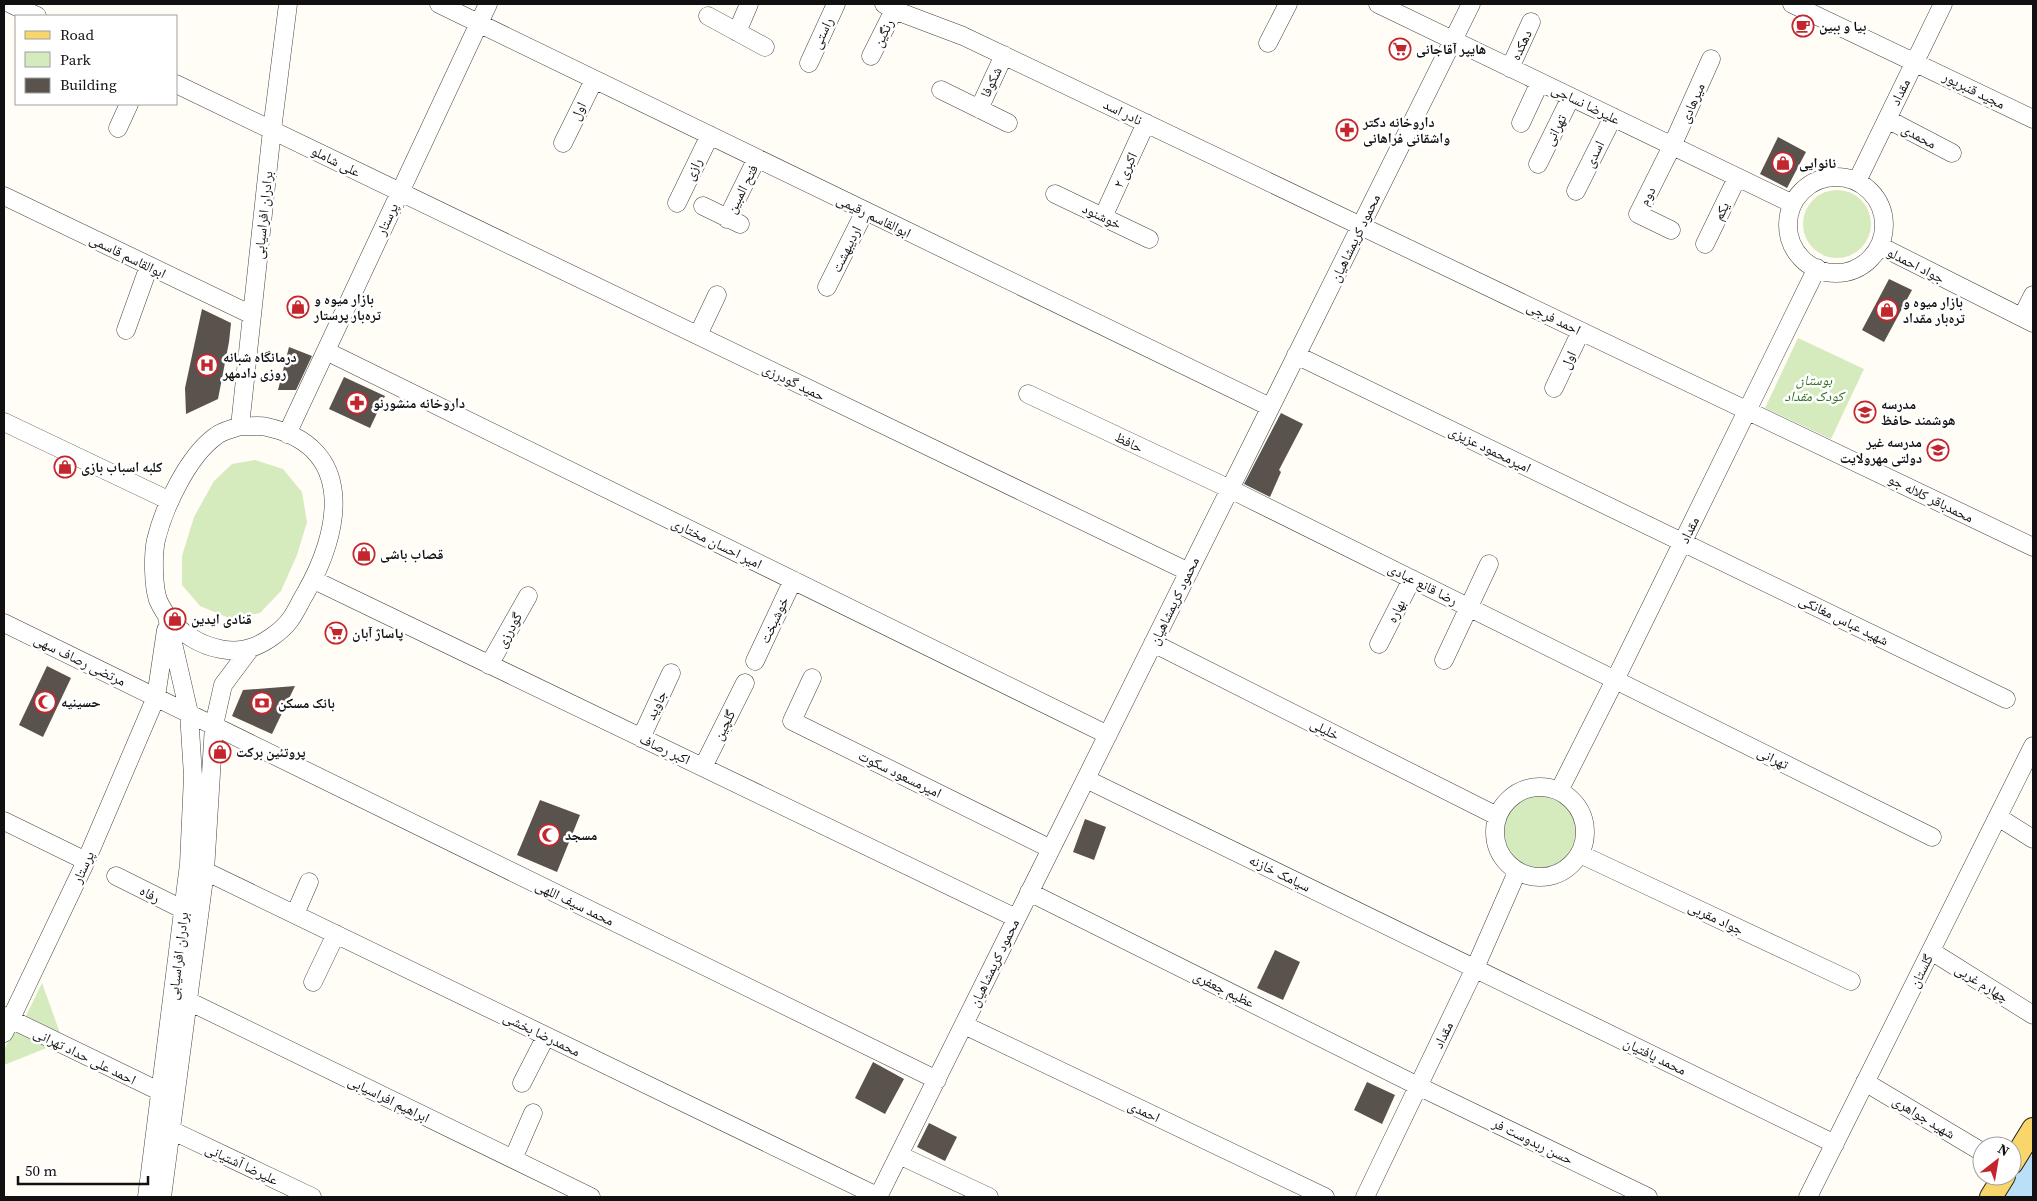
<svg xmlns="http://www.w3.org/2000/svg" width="2037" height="1201" font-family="'Source Serif 4','Noto Naskh Arabic',serif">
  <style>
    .green { fill: #d5ebbd }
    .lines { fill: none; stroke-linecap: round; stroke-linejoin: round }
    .river { stroke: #b9e0f7; stroke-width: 31 }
    .building { fill: #5a524d }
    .minor-casing { stroke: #444; stroke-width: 19 }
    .major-casing { stroke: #222; stroke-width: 24 }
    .minor { stroke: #fff; stroke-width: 18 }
    .major { stroke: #f9d66b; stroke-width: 22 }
    .labels { text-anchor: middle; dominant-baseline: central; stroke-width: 5; stroke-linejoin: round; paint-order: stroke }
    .poi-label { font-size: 14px; font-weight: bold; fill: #111; stroke: #fff; text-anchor: start }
    .street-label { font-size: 14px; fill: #111; stroke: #fff }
    .park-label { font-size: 14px; font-style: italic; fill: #2f6b1f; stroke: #fff }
  </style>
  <rect width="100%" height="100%" fill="#fffdf5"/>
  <path class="green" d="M1803 224a34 34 0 1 1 68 0a34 34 0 1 1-68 0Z
    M1798,338L1864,369L1831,439L1765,408Z
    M255,460L283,469L302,492L307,522L297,555L281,591L260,613L231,619L200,606L182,585V556L194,517L214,481L232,464Z
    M1502 832a38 38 0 1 1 76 0a38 38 0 1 1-76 0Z
    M42,983L60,1033L26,1016Z
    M14,1030L49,1047L4,1065V1050Z"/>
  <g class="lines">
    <path class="river" d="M2017,1197L2033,1171"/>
  </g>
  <path class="building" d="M1778,137L1806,152L1787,188L1760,174Z
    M1889,279L1912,290L1884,342L1862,330Z
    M202,309L231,323L229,342L218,399L186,414L185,388Z
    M289,347L312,356L296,390H278Z
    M344,377L385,396L370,428L329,409Z
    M1281,413L1303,424L1279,470L1281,472L1270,497L1244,484Z
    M47,666L71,678L43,737L19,725Z
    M295,686L272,734L232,716L243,690Z
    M540,800L580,815L557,872L517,855Z
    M1085,819L1106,827L1094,860L1073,852Z
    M1275,950L1300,962L1283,1000L1257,988Z
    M873,1062L904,1079L885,1114L855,1098Z
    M1367,1082L1395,1095L1382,1124L1354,1110Z
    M929,1123L957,1137L945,1161L917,1147Z"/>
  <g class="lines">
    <g class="minor-casing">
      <path id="minor" d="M11,4L37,16
        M439,4L1270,407
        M884,4L894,10L963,36L2033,547
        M1378,4L1793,204
        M1792,4L2033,119
        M708,16L765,47
        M737,32L749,4
        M1268,43L1288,4
        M871,56L894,10
        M809,63L836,4
        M1510,68L1531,22
        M176,84L1189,572
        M941,90L1008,123
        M979,109L1004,55
        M1887,119L1952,153
        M1521,123L1540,82
        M118,128L129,104
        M563,143L594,80
        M1538,164L1571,97
        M1788 225a48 48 0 1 1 96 0a48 48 0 1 1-96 0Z
        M1857,181L1943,4
        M1576,191L1613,117
        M1055,194L1149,239
        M4,196L252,315
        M677,203L710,135
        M703,206L740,224
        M1103,217L1146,123
        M727,219L757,158
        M1671,230L1638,214L1672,146L1711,59
        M1705,244L1737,178
        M1880,246L2033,323
        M827,287L865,211
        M2022,317L2033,295
        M126,330L149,266
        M698,335L717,295
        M326,351L1108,735
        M1296,355L2006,699
        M1554,388L1581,331
        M1028,394L1230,489L1932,837
        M4,422L170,501
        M240,426C249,427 258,425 267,427C357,447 341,532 305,594C300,602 296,612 290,620C282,631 264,644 250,648C232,654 208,648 192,638C177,629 165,616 158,600C153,585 153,554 156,540C164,507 188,456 216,436C222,431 233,429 240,426Z
        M240,426L272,130L288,4
        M287,434L488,4
        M314,580L1016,918
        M4,623L937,1080
        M1153,643L1497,816
        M1379,644L1412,579
        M1444,660L1489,564
        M755,661L793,580
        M489,665L528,596
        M812,678L792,721L1051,849
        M641,738L671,673
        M703,767L745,683
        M1086,779L1835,1144
        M1495 832a45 45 0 1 1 90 0a45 45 0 1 1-90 0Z
        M1559,791L1615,680L1817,268
        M1998,817L2033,839
        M4,821L86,861
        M1580,854L1851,981
        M205,871L879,1197
        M116,876L194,915
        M1029,892L1418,1086L1648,1197
        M295,914L309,882
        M1931,951L2033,1015
        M313,982L336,934
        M178,996L591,1197
        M4,1016L161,1092
        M964,1025L1325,1197
        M4,1033L86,861L156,697L166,630
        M1865,1082L1982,1152
        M522,1083L546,1036
        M171,1130L312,1197
        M899,1155L989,1197
        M513,1159L533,1113
        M147,1197L189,864L193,776L189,713L167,617
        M162,1197L205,871L214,725L223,685L250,649
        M878,1197L1471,4
        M1365,1197L1475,968L1517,872
        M1808,1197L2033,746"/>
    </g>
    <g class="major-casing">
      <path id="major" d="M2012,1163L2033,1129
        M1991,1197L2004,1176"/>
    </g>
    <use href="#minor" class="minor"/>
    <use href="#major" class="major"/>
  </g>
  <defs>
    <g id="cafe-ring" transform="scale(1.125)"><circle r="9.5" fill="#fff" stroke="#c4262e" stroke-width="1.5"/><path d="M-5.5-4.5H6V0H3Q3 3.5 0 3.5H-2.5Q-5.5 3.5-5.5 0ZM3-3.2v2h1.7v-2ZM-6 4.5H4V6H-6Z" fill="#c4262e"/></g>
    <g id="supermarket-ring" transform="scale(1.125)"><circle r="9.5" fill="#fff" stroke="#c4262e" stroke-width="1.5"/><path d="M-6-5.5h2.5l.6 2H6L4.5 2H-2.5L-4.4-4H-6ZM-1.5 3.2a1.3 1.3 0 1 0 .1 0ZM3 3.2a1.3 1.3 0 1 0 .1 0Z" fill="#c4262e"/></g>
    <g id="pharmacy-ring" transform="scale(1.125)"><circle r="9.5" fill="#fff" stroke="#c4262e" stroke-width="1.5"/><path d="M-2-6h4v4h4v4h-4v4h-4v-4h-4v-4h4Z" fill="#c4262e"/></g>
    <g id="shop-ring" transform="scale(1.125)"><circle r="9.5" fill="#fff" stroke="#c4262e" stroke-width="1.5"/><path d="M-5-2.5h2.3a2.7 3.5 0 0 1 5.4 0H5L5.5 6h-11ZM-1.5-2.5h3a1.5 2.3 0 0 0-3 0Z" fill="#c4262e"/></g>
    <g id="hospital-ring" transform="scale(1.125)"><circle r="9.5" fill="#fff" stroke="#c4262e" stroke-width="1.5"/><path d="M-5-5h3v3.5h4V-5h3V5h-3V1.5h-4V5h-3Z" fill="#c4262e"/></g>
    <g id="school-ring" transform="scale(1.125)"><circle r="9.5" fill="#fff" stroke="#c4262e" stroke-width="1.5"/><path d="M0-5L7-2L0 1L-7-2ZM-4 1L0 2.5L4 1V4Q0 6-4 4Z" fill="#c4262e"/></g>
    <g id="mosque-ring" transform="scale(1.125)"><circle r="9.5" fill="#fff" stroke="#c4262e" stroke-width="1.5"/><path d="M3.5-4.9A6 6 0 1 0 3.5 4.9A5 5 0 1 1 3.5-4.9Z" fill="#c4262e"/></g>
    <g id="bank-ring" transform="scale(1.125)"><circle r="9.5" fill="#fff" stroke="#c4262e" stroke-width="1.5"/><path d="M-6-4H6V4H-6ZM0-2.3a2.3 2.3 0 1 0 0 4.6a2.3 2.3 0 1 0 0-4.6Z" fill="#c4262e"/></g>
  </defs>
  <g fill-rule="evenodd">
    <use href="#cafe-ring" x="1803" y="26"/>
    <use href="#supermarket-ring" x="1400" y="49"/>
    <use href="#pharmacy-ring" x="1347" y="130"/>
    <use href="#shop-ring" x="1783" y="163"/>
    <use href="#shop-ring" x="298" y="307"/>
    <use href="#shop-ring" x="1887" y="310"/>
    <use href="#hospital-ring" x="207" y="365"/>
    <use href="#pharmacy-ring" x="357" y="403"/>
    <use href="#school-ring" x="1865" y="412"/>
    <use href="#school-ring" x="1938" y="450"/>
    <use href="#shop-ring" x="65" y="467"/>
    <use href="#shop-ring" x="364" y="554"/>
    <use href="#shop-ring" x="175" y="619"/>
    <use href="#supermarket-ring" x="336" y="633"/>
    <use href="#mosque-ring" x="45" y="702"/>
    <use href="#bank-ring" x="262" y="703"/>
    <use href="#shop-ring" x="220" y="752"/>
    <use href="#mosque-ring" x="549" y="835"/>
  </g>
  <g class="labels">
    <g class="poi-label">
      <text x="1819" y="26">بیا و ببین</text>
      <text x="1416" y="49">هایپر آقاجانی</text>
      <text x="1363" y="122">داروخانه دکتر<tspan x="1363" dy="16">واشقانی فراهانی</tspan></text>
      <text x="1799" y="163">نانوایی</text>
      <text x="314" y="299">بازار میوه و<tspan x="314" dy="16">تره‌بار پرستار</tspan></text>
      <text x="1903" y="302">بازار میوه و<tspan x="1903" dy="16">تره‌بار مقداد</tspan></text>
      <text x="223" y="357">درمانگاه شبانه<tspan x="223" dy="16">روزی دادمهر</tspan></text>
      <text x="373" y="403">داروخانه منشورنو</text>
      <text x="1881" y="404">مدرسه<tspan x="1881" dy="16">هوشمند حافظ</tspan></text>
      <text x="1922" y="442" text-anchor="end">مدرسه غیر<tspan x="1922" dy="16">دولتی مهرولایت</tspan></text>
      <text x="81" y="467">کلبه اسباب بازی</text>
      <text x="380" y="554">قصاب باشی</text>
      <text x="191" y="619">قنادی ایدین</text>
      <text x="352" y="633">پاساژ آبان</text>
      <text x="61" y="702">حسینیه</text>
      <text x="278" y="703">بانک مسکن</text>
      <text x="236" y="752">پروتئین برکت</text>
      <text x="565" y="835">مسجد</text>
    </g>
    <g class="street-label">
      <text transform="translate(822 33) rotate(-65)">راستی</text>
      <text transform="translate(883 33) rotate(-64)">رنگین</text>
      <text transform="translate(1521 45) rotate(-65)">دهکده</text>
      <text transform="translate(991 82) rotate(-65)">شکوفا</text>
      <text transform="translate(1974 90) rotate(26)">مجید قنبرپور</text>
      <text transform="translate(1900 92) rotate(-64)">مقداد</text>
      <text transform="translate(1692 103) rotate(-66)">میرهادی</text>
      <text transform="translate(1586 104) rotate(26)">علیرضا نساجی</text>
      <text transform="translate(578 111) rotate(-64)">اول</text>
      <text transform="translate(1123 112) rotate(26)">نادر اسد</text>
      <text transform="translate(1555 130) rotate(-63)">تهرانی</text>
      <text transform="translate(1919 136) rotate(28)">محمدی</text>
      <text transform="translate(1594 154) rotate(-64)">اسدی</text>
      <text transform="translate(336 161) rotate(26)">علی شاملو</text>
      <text transform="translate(693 169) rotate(-65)">رازی</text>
      <text transform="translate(1125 170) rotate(-65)">اکبری ۲</text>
      <text transform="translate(742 189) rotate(-63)">فتح المبین</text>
      <text transform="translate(1647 196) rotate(-63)">دوم</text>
      <text transform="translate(1721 211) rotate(-64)">یکم</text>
      <text transform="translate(263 215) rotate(-84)">برادران افراسیابی</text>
      <text transform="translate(874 216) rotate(26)">ابوالقاسم رقیمی</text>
      <text transform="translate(1102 216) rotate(25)">خوشنود</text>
      <text transform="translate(387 219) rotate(-65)">پرستار</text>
      <text transform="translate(1355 238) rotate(-64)">محمود کریمشاهیان</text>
      <text transform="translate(846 249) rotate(-64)">اردیبهشت</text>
      <text transform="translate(128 256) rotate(26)">ابوالقاسم قاسمی</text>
      <text transform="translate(1916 265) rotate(27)">جواد احمدلو</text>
      <text transform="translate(1554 318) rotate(26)">احمد فرجی</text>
      <text transform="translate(1568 360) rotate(-65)">اول</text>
      <text transform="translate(794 382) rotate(26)">حمید گودرزی</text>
      <text transform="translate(1129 442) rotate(25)">حافظ</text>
      <text transform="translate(1490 449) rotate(26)">امیرمحمود عزیزی</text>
      <text transform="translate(1931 498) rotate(26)">محمدباقر کلاله جو</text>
      <text transform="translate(1689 530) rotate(-64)">مقداد</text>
      <text transform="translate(717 543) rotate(26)">امیر احسان مختاری</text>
      <text transform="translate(1423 584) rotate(27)">رضا قانع عبادی</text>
      <text transform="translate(1174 601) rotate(-64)">محمود کریمشاهیان</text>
      <text transform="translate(1396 611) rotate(-63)">بهاره</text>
      <text transform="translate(774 620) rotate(-65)">خوشبخت</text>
      <text transform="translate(1844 620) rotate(26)">شهید عباس مغانکی</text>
      <text transform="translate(509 630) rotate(-61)">گودرزی</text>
      <text transform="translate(80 660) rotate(26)">مرتضی رصاف سهی</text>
      <text transform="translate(656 705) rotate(-65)">جاوید</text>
      <text transform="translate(724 725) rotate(-63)">گلچین</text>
      <text transform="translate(1325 729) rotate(27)">خلیلی</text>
      <text transform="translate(665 749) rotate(25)">اکبر رصاف</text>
      <text transform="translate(1773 758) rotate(26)">تهرانی</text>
      <text transform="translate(900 774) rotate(26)">امیرمسعود سکوت</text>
      <text transform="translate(83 867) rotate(-65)">پرستار</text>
      <text transform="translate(1280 873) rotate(26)">سیامک خازنه</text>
      <text transform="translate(150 894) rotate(28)">رفاه</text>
      <text transform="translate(575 903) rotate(26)">محمد سیف اللهی</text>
      <text transform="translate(1716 918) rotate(25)">جواد مقربی</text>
      <text transform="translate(178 956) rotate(-83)">برادران افراسیابی</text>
      <text transform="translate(994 963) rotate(-64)">محمود کریمشاهیان</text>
      <text transform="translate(1921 971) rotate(-63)">گلستان</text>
      <text transform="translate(1982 983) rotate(32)">چهارم غربی</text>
      <text transform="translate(1224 989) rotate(26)">عظیم جعفری</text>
      <text transform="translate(542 1034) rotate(26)">محمدرضا بخشی</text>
      <text transform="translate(1443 1035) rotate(-64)">مقداد</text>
      <text transform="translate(85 1056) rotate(26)">احمد علی حداد تهرانی</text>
      <text transform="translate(1655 1056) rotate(26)">محمد یافتیان</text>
      <text transform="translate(389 1099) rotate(26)">ابراهیم افراسیابی</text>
      <text transform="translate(1144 1111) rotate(25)">احمدی</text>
      <text transform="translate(1924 1117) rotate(31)">شهید جواهری</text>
      <text transform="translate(1533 1141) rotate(26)">حسن ربدوست فر</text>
      <text transform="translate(242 1164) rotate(25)">علیرضا آشتیانی</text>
    </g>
    <g class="park-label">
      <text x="1814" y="380">بوستان<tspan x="1814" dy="16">کودک مقداد</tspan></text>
    </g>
  </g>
  <rect width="2037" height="1201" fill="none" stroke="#111111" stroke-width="10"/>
  <rect x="15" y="15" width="162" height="90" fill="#ffffff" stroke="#a0a0a0"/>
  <rect x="25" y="31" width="25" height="8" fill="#f9d66b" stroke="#a0a0a0"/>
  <text x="60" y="40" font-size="15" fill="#111111">Road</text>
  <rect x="25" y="52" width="25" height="15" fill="#d5ebbd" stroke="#a0a0a0"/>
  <text x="60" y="65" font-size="15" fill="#111111">Park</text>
  <rect x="25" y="78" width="25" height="15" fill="#5a524d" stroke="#a0a0a0"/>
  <text x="60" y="90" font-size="15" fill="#111111">Building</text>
  <g transform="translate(1997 1161) rotate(31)"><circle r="24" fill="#ffffff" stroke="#a0a0a0"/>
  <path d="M0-4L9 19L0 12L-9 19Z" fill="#c4262e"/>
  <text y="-8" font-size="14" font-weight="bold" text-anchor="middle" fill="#111111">N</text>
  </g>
  <path d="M18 1176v8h130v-8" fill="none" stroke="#111111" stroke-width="2.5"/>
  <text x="25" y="1176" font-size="15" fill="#111111" stroke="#ffffff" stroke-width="4" paint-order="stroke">50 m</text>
</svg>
